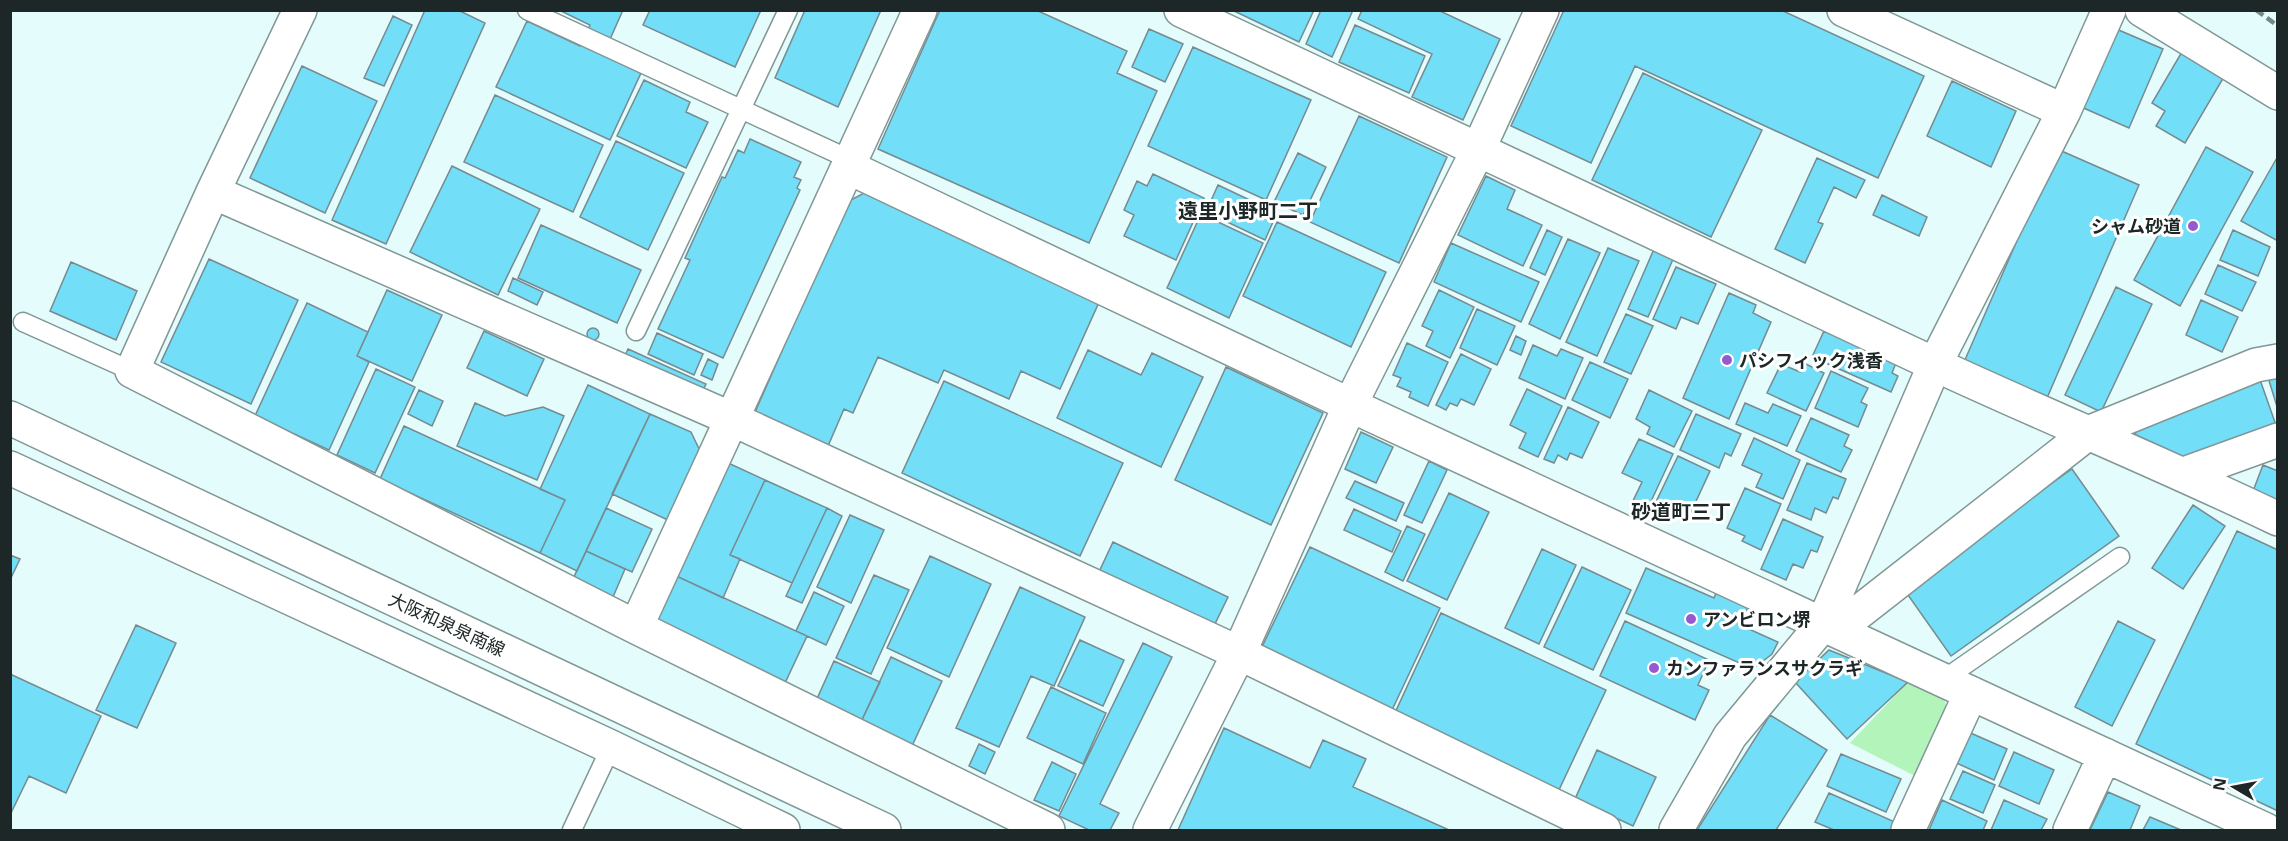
<svg xmlns="http://www.w3.org/2000/svg" width="2288" height="841" font-family="'Noto Sans','Noto Sans JP',sans-serif">
  <style>
    .green { fill: #b3f4bb }
    .building { fill: #73def8; stroke: #768a90; stroke-width: 1.5 }
    .lines { fill: none; stroke-linecap: round; stroke-linejoin: round }
    .lane-casing { stroke: #819796; stroke-width: 21 }
    .street-casing { stroke: #819796; stroke-width: 36 }
    .primary-casing { stroke: #819796; stroke-width: 36 }
    .lane { stroke: #fff; stroke-width: 18 }
    .street { stroke: #fff; stroke-width: 33 }
    .primary { stroke: #fff; stroke-width: 33 }
    .rail { stroke: #788888; stroke-width: 4.5; stroke-dasharray: 9 4.5; stroke-linecap: butt }
    .poi-dot { fill: #965ad0; stroke: #fff; stroke-width: 2 }
    .labels { text-anchor: middle; dominant-baseline: central; stroke-width: 6; stroke-linejoin: round; paint-order: stroke }
    .poi-label { font-size: 18px; font-weight: bold; fill: #1e2727; stroke: #fff; text-anchor: start }
    .street-label { font-size: 18px; fill: #1e2727; stroke: #fff }
    .neighbourhood-label { font-size: 20px; font-weight: bold; fill: #1e2727; stroke: #fff }
  </style>
  <rect width="100%" height="100%" fill="#e4fcfb"/>
  <path class="green" d="M1908,682L1942,694L1948,711L1917,777L1850,743Z"/>
  <path class="building" d="M425,10H458L485,23L386,244L332,220Z
    M559,10H623L603,55L641,73L610,140L496,87L527,21L580,46L590,25Z
    M650,10H761L735,67L643,25Z
    M805,10H881L838,107L775,78Z
    M940,10H1036L1127,51L1117,73L1157,91L1089,243L878,149Z
    M1232,10H1314L1299,42Z
    M1321,10H1353L1332,57L1306,44Z
    M1362,10H1438L1500,39L1463,120L1412,97L1432,54L1358,19Z
    M1564,10H1781L1924,76L1878,178L1635,66L1591,163L1511,126Z
    M393,16L412,25L384,86L364,78Z
    M1355,25L1425,56L1409,93L1339,62Z
    M2114,28L2163,49L2129,128L2079,106Z
    M1149,29L1183,44L1165,82L1132,67Z
    M1193,47L1311,100L1266,200L1148,146Z
    M2183,50L2225,75L2185,143L2156,126L2165,111L2152,103Z
    M302,66L377,101L325,213L250,178Z
    M1643,73L1762,130L1711,237L1592,180Z
    M644,80L690,102L686,112L708,122L686,168L617,136Z
    M1952,81L2016,111L1991,167L1927,136Z
    M495,95L603,145L573,212L464,162Z
    M1359,116L1447,157L1399,263L1310,222Z
    M750,139L801,162L794,177L801,180L797,188L800,190L723,358L658,329L690,260L685,258L722,177L725,178L738,150L744,153Z
    M616,141L684,173L648,250L580,217Z
    M2206,147L2253,172L2180,306L2134,280Z
    M2057,149L2139,185L2047,398L1964,362Z
    M1298,153L1326,167L1303,215L1274,202Z
    M2278,156V241L2241,221Z
    M1817,158L1865,180L1856,198L1834,187L1818,222L1823,224L1805,263L1775,249Z
    M452,166L540,209L498,295L410,252Z
    M1153,174L1204,198L1176,260L1124,236L1134,215L1124,210L1137,181L1147,186Z
    M1486,176L1515,190L1507,209L1542,225L1523,266L1458,235Z
    M1218,185L1277,213L1265,240L1206,212Z
    M864,193L1100,300L1060,389L1021,371L1009,399L944,370L938,383L878,357L853,413L844,409L825,453L761,424L756,410L847,202Z
    M1882,195L1927,217L1919,236L1873,215Z
    M1201,214L1263,243L1229,318L1167,288Z
    M1277,222L1386,272L1351,347L1243,296Z
    M541,225L641,270L617,323L518,278Z
    M1547,230L1562,237L1545,275L1530,268Z
    M2233,230L2270,247L2258,276L2220,260Z
    M1568,239L1600,253L1560,339L1529,324Z
    M1451,243L1539,282L1521,322L1434,282Z
    M1608,248L1639,261L1597,356L1566,342Z
    M1654,249L1674,257L1648,317L1628,309Z
    M209,259L298,300L251,404L161,362Z
    M71,262L137,291L116,340L50,311Z
    M2218,265L2256,282L2242,311L2205,294Z
    M1676,267L1716,284L1698,324L1681,317L1676,329L1653,319Z
    M513,278L543,292L537,305L508,291Z
    M2116,287L2152,304L2101,412L2065,395Z
    M387,290L442,315L412,381L357,356Z
    M1439,290L1474,307L1450,358L1426,346L1433,331L1422,326Z
    M1729,293L1756,305L1753,313L1771,322L1729,419L1683,398Z
    M2201,300L2238,317L2222,352L2186,335Z
    M307,303L368,332L357,356L369,362L329,450L255,416Z
    M1477,309L1515,326L1497,365L1460,348Z
    M1626,314L1653,326L1631,374L1604,362Z
    M587 334a6 6 0 1 1 12 0a6 6 0 1 1-12 0Z
    M484,331L544,359L527,396L467,368Z
    M1824,331L1896,363L1892,373L1898,376L1891,392L1812,357Z
    M657,333L703,354L694,375L648,354Z
    M1516,336L1526,341L1521,355L1510,350Z
    M1407,343L1448,362L1428,406L1409,397L1411,392L1397,386L1401,378L1393,375Z
    M1533,345L1557,356L1561,349L1583,358L1565,399L1519,378Z
    M628,349L706,384L701,394L624,358Z
    M1088,350L1141,375L1152,353L1203,377L1161,467L1057,418Z
    M1461,354L1491,369L1474,405L1461,399L1457,406L1450,403L1446,410L1436,405Z
    M708,359L718,364L712,380L701,375Z
    M1590,362L1628,379L1610,418L1572,400Z
    M1804,363L1824,373L1806,411L1767,393L1781,364L1800,372Z
    M1226,367L1323,413L1271,525L1175,480Z
    M376,369L415,387L375,473L337,455Z
    M1831,371L1868,388L1861,402L1867,405L1858,427L1815,408Z
    M2278,371V410L2267,374Z
    M2258,374L2277,428L2189,459L2136,435L2133,426Z
    M944,381L1123,463L1080,556L902,473Z
    M588,385L650,414L577,571L540,553L565,500L540,489Z
    M1527,389L1562,406L1538,457L1519,448L1526,433L1510,425Z
    M419,390L443,401L432,426L408,414Z
    M1649,390L1692,411L1674,447L1647,434L1650,427L1636,419Z
    M475,403L505,416L543,407L564,416L537,480L457,446Z
    M1745,403L1768,413L1773,404L1801,416L1787,446L1736,424Z
    M1568,407L1599,422L1582,458L1570,453L1567,460L1558,455L1554,463L1544,459Z
    M650,414L691,432L701,453L670,521L612,494Z
    M1696,414L1741,434L1731,456L1725,453L1719,468L1680,450Z
    M1811,418L1849,435L1844,446L1852,450L1841,472L1796,451Z
    M404,426L565,500L540,553L380,479Z
    M1361,432L1393,447L1376,483L1345,469Z
    M1754,438L1800,460L1783,499L1756,487L1762,474L1742,465Z
    M1639,439L1673,454L1647,510L1632,503L1642,482L1622,473Z
    M1678,456L1710,471L1691,512L1678,505L1673,515L1654,506Z
    M1429,461L1447,470L1422,523L1404,515Z
    M726,462L765,480L730,555L740,559L723,598L674,575Z
    M1807,463L1846,479L1838,499L1833,497L1826,513L1815,508L1811,520L1787,510Z
    M2263,465L2278,471V501L2253,491Z
    M2072,469L2119,536L1951,656L1903,588Z
    M765,480L827,508L792,583L730,555Z
    M1355,481L1404,503L1396,521L1346,498Z
    M1745,488L1781,504L1761,550L1742,541L1745,536L1727,528Z
    M1449,493L1489,512L1447,600L1407,581Z
    M2193,505L2225,526L2183,589L2152,568Z
    M606,508L652,529L632,572L586,551Z
    M827,508L842,516L802,603L786,596Z
    M1354,509L1401,531L1392,552L1344,530Z
    M850,515L884,530L851,603L817,587Z
    M1783,519L1823,537L1817,552L1811,550L1803,568L1793,564L1786,580L1761,569Z
    M1407,526L1425,534L1403,581L1385,572Z
    M2237,531L2278,550V811L2136,744Z
    M1113,542L1228,597L1212,630L1098,574Z
    M1310,547L1440,608L1392,710L1261,649Z
    M1542,549L1576,565L1539,644L1505,628Z
    M586,551L625,569L613,597L573,579Z
    M10,555L20,559L10,580Z
    M930,556L991,584L949,677L887,648Z
    M1582,567L1631,590L1593,670L1544,647Z
    M1646,568L1714,598L1716,593L1748,607L1740,625L1778,642L1772,654L1753,669L1626,613Z
    M674,575L807,636L785,683L653,621Z
    M874,575L909,590L871,674L836,658Z
    M1020,587L1085,617L1054,686L1031,676L999,747L956,728Z
    M814,592L844,606L826,645L796,631Z
    M1441,613L1606,690L1558,792L1394,715Z
    M1625,621L1709,660L1698,685L1709,690L1695,720L1600,676Z
    M2118,621L2155,640L2112,726L2075,707Z
    M136,625L176,643L137,728L96,710Z
    M1080,640L1124,660L1103,706L1058,686Z
    M1143,643L1172,657L1100,804L1119,813L1110,830H1089L1059,816Z
    M1829,650L1908,682L1847,739L1795,682Z
    M891,657L942,681L912,746L861,722Z
    M834,661L880,682L861,722L816,701Z
    M10,674L101,716L66,793L29,776L10,815Z
    M1051,687L1106,713L1083,764L1027,738Z
    M1770,715L1827,750L1776,830H1697Z
    M1224,728L1310,768L1323,740L1366,759L1353,787L1449,830H1178Z
    M1966,731L2007,749L1994,780L1952,761Z
    M979,744L995,752L985,774L969,766Z
    M1597,750L1656,777L1633,826L1575,799Z
    M2014,752L2054,770L2039,804L1999,786Z
    M1841,754L1901,779L1886,812L1827,786Z
    M1052,762L1076,774L1059,811L1034,800Z
    M1963,771L1995,785L1983,813L1950,799Z
    M2108,792L2140,806L2130,830H2090Z
    M1829,793L1895,822L1891,830H1834L1815,822Z
    M1942,800L1987,821L1983,830H1929Z
    M2004,800L2047,819L2041,830H1991Z
    M2150,817L2181,830H2143Z"/>
  <g class="lines">
    <g class="lane-casing">
      <path id="lane" d="M527,10L851,160
        M23,322L132,371
        M636,331L788,10
        M1943,680L2120,557
        M572,830L611,747"/>
    </g>
    <g class="street-casing">
      <path id="street" d="M300,10L213,192L132,371L636,627L1048,830
        M1181,10C1433,127 1683,247 1934,364C2048,417 2164,464 2278,519
        M1844,10L2064,111
        M2142,10L2278,93
        M848,167L1350,405L2266,830
        M213,192L732,419L1239,653L1604,830
        M2184,474L2278,440
        M1823,624L1854,616L2088,433L2256,365L2278,361
        M636,627L920,10
        M1150,830L1239,653L1350,405L1479,148L1542,10
        M1676,830L1730,736L1823,624L1935,364L2064,111L2109,10
        M1908,830L1971,693
        M2070,830L2105,755"/>
    </g>
    <g class="primary-casing">
      <path id="primary" d="M10,418L884,830
        M10,468L611,747L783,830"/>
    </g>
    <use href="#lane" class="lane"/>
    <use href="#street" class="street"/>
    <use href="#primary" class="primary"/>
    <path class="rail" d="M2256,10L2278,26"/>
  </g>
  <g class="poi-dot">
    <circle cx="2193" cy="226" r="6"/>
    <circle cx="1727" cy="360" r="6"/>
    <circle cx="1691" cy="619" r="6"/>
    <circle cx="1654" cy="668" r="6"/>
  </g>
  <g class="labels">
    <g class="poi-label">
      <text x="2181" y="226" text-anchor="end">シャム砂道</text>
      <text x="1739" y="360">パシフィック浅香</text>
      <text x="1703" y="619">アンビロン堺</text>
      <text x="1666" y="668">カンファランスサクラギ</text>
    </g>
    <g class="street-label">
      <text transform="translate(447 624) rotate(25)">大阪和泉泉南線</text>
    </g>
    <g class="neighbourhood-label">
      <text x="1248" y="210">遠里小野町二丁</text>
      <text x="1681" y="511">砂道町三丁</text>
    </g>
  </g>
  <rect width="2288" height="841" fill="none" stroke="#1e2727" stroke-width="24"/>
  <g transform="translate(2234 787) rotate(280)" stroke="#ffffff" stroke-width="4.5" paint-order="stroke">
  <path d="M0-4.5L10 22L0 15L-10 22Z" fill="#1e2727"/>
  <text y="-9" font-size="16" font-weight="bold" text-anchor="middle" fill="#1e2727">N</text>
  </g>
</svg>
